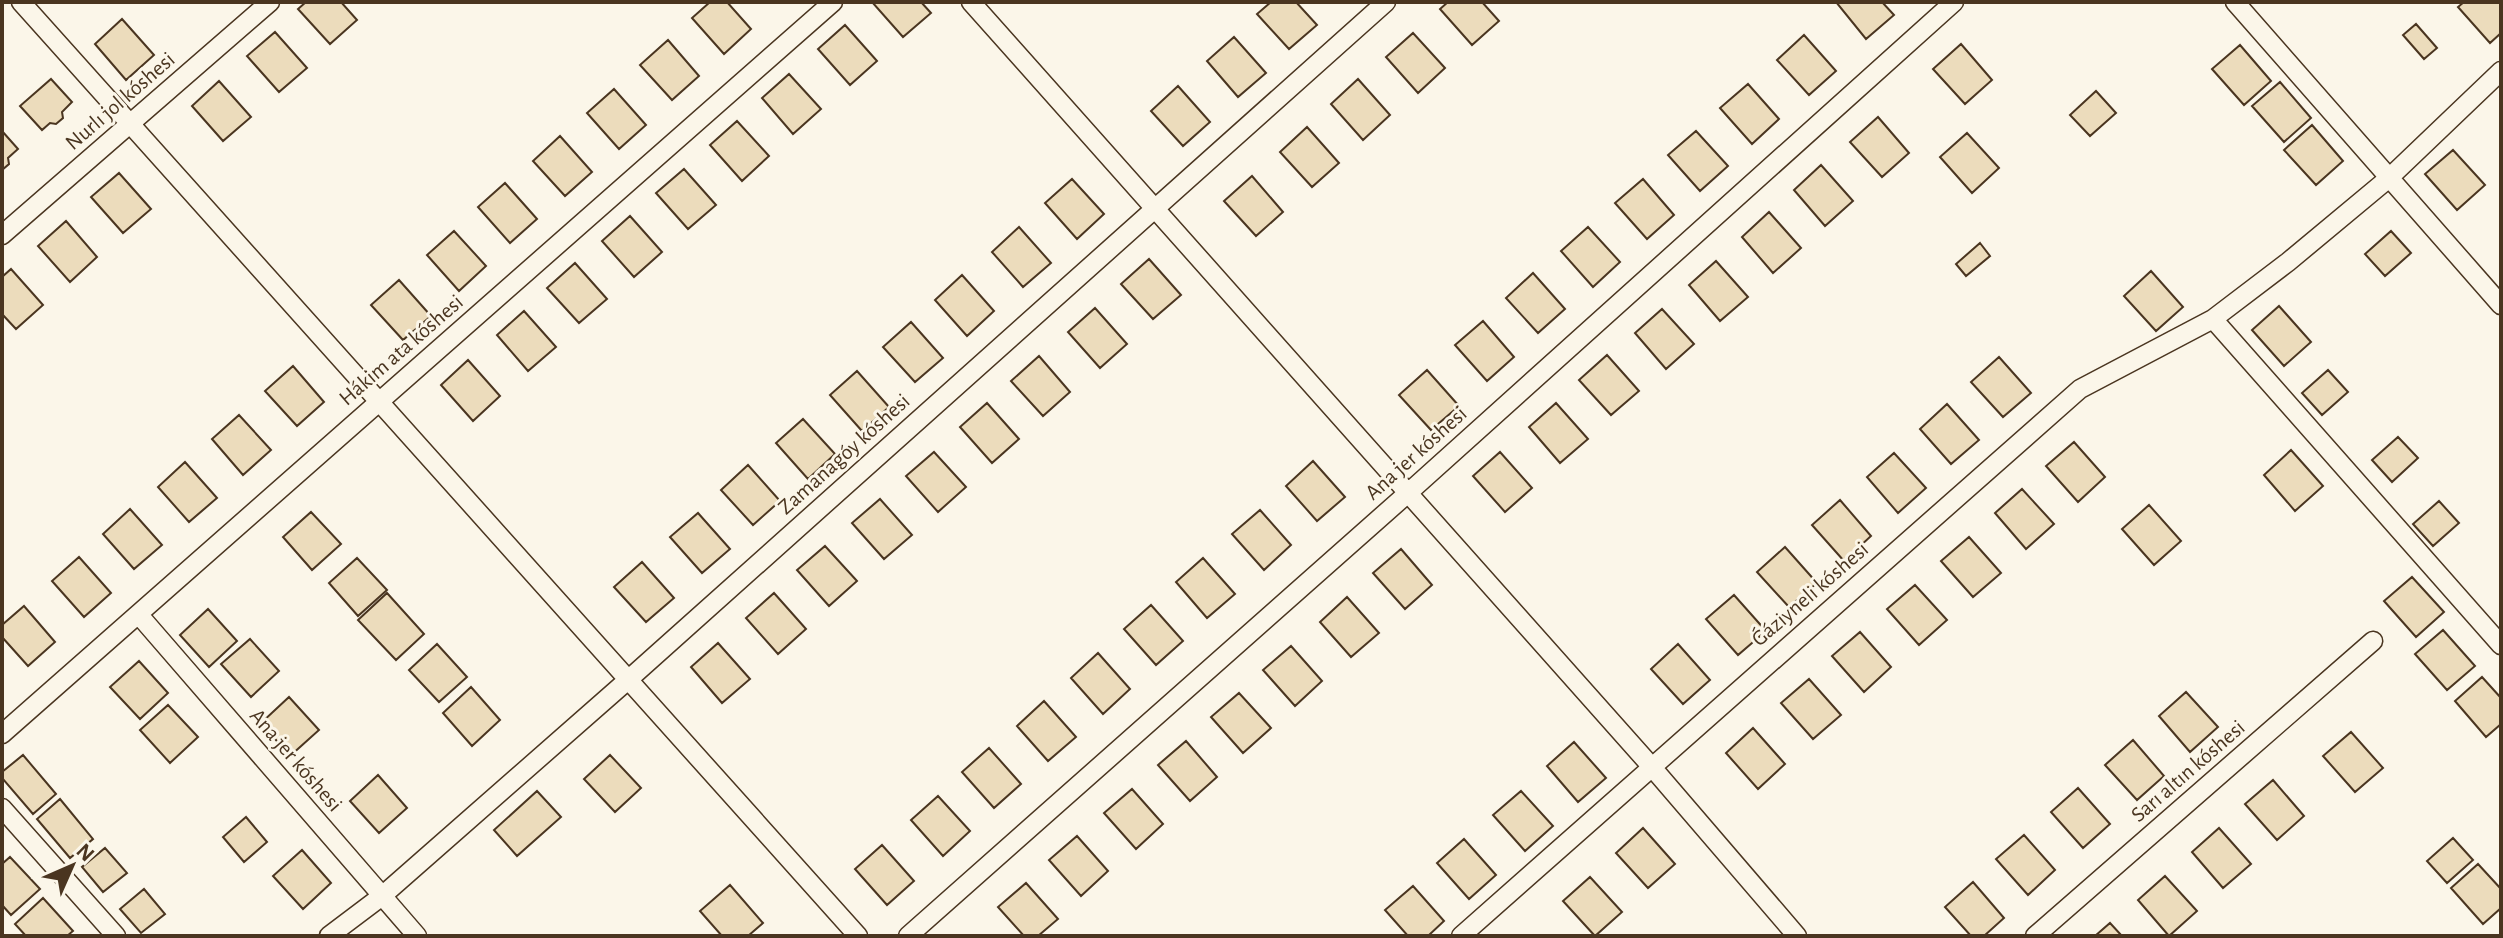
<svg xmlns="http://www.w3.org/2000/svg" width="2503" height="938" font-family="'Alegreya Sans',sans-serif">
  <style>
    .building { fill: #ecdcbc; stroke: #4a3520; stroke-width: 2 }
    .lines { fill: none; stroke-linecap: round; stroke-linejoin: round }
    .minor-casing { stroke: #4a3520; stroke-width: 21 }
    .minor { stroke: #fbf6e9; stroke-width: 18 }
    .labels { text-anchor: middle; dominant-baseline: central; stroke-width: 6; stroke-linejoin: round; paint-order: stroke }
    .street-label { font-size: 22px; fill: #4a3520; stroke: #fbf6e9 }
  </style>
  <rect width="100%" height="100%" fill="#fbf6e9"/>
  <path class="building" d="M306,2H341L357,20L330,44L298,9Z
    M710,2H727L751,29L724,54L692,18Z
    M872,2H921L931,13L903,37Z
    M1271,2H1296L1317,25L1289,49L1257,14Z
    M1448,2H1482L1499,21L1472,45L1440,9Z
    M1836,2H1882L1894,15L1866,39Z
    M2464,2H2501V33L2490,43L2458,7Z
    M122,19L154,55L126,80L95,44Z
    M2416,24L2437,48L2424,59L2403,35Z
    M845,25L877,61L850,85L818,49Z
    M275,32L307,68L279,92L247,56Z
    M1413,33L1445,68L1418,93L1386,57Z
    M1804,35L1836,71L1809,95L1777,60Z
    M1234,37L1266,73L1238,97L1207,61Z
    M668,40L699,76L672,100L640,65Z
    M1961,44L1992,80L1965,104L1933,69Z
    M2240,45L2271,81L2244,105L2212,69Z
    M789,74L821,109L793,134L762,98Z
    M51,79L72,102L62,112L63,118L56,124L50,123L42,130L20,106Z
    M1358,79L1390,115L1363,140L1331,104Z
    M219,81L251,117L223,141L192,106Z
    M2280,82L2311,118L2284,142L2252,106Z
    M1748,84L1779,119L1752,144L1720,108Z
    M1178,86L1210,122L1183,146L1151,111Z
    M614,89L646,125L619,149L587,113Z
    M2096,91L2116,113L2090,136L2070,115Z
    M1878,117L1909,153L1882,177L1850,142Z
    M737,121L769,156L742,181L710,145Z
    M2312,125L2343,161L2316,185L2284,150Z
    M1307,127L1339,163L1312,187L1280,152Z
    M2,131L18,149L8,158L9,164L2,170Z
    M1696,131L1728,166L1700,191L1668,155Z
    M1967,133L1999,168L1972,193L1940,157Z
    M560,136L592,172L565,196L533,161Z
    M2453,150L2485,185L2457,210L2425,174Z
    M1821,165L1853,201L1825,226L1794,190Z
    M684,169L716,205L688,229L656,193Z
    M119,173L151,209L123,233L91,197Z
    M1252,176L1283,212L1256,236L1224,201Z
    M1072,179L1104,214L1077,239L1045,203Z
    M1643,179L1674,215L1647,239L1615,203Z
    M505,183L537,219L510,243L478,207Z
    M1769,212L1801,248L1773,273L1742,237Z
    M630,216L662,252L634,277L602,241Z
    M66,221L97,257L70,282L38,246Z
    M1019,227L1051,263L1023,287L992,252Z
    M1588,227L1620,262L1593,287L1561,251Z
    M454,231L486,266L459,291L427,255Z
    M2391,231L2411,253L2385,276L2365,254Z
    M1980,243L1990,256L1966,276L1956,264Z
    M1149,259L1181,295L1153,319L1121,284Z
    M1716,261L1748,297L1720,321L1689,285Z
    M575,263L607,299L579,323L547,288Z
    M11,269L43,305L16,329L2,314V277Z
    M2151,271L2183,307L2156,331L2124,296Z
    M1533,273L1565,309L1538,333L1506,298Z
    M962,275L994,311L967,336L935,300Z
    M399,280L431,316L403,340L371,305Z
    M2279,306L2311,342L2284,366L2252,330Z
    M1095,308L1127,344L1100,368L1068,332Z
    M1662,309L1694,344L1666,369L1635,333Z
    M524,311L556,347L528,371L497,335Z
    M1483,321L1514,357L1487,381L1455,345Z
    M911,322L943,358L915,382L883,347Z
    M1607,355L1639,391L1611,415L1579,380Z
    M1039,356L1070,392L1043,416L1011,381Z
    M1999,357L2031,393L2003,417L1971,382Z
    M468,360L500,396L473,421L441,385Z
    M293,366L324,402L297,426L265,391Z
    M1427,370L1459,406L1431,430L1399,395Z
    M2328,370L2348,392L2322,415L2302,393Z
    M857,371L889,407L862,431L830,395Z
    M987,403L1019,439L992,463L960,427Z
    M1556,403L1588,439L1560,463L1529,427Z
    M1947,404L1979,440L1951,464L1920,429Z
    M239,415L271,450L243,475L212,439Z
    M803,419L835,454L808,479L776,443Z
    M2398,437L2418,458L2392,482L2372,460Z
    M2074,442L2105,477L2078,502L2046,466Z
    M2291,450L2323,486L2295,511L2264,475Z
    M934,452L966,487L938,512L906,476Z
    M1500,452L1532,488L1505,512L1473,476Z
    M1894,453L1926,488L1898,513L1867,477Z
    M1313,461L1345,497L1317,521L1286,486Z
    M185,462L217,498L189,522L158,487Z
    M748,465L780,501L753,525L721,490Z
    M2022,489L2054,524L2026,549L1995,513Z
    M880,499L912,535L884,559L852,523Z
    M1840,500L1871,536L1844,561L1812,525Z
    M2439,501L2459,523L2433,546L2413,524Z
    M2149,505L2181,541L2154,565L2122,529Z
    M130,509L162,545L134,569L103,534Z
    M1260,510L1291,545L1264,570L1232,534Z
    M311,512L341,544L312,570L283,537Z
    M698,513L730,549L702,573L670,537Z
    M1969,537L2001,573L1973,597L1941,561Z
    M825,546L857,581L829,606L797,570Z
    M1785,547L1817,583L1789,607L1757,572Z
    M1401,549L1432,585L1405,609L1373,573Z
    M79,557L111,593L84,617L52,581Z
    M357,558L387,590L358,616L329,583Z
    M1203,558L1235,594L1207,618L1176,582Z
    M642,562L674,598L646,622L614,587Z
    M2412,577L2444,612L2416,637L2384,601Z
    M1915,585L1947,620L1919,645L1887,609Z
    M387,593L424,634L396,660L358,620Z
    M774,593L806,629L778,654L746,618Z
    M1734,595L1766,631L1738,655L1706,619Z
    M1347,597L1379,633L1351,657L1320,622Z
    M1151,605L1183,641L1156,665L1124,629Z
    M24,606L55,642L28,666L2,637V625Z
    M208,609L237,641L209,667L180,635Z
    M2443,630L2475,666L2447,690L2415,654Z
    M1860,632L1891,667L1864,692L1832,656Z
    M250,639L279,671L251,697L221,664Z
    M718,643L750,679L722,703L691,667Z
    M437,644L467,677L439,702L409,670Z
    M1678,644L1710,680L1683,704L1651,669Z
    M1291,646L1322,681L1295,706L1263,670Z
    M1098,653L1130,689L1103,714L1071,678Z
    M139,661L168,693L140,719L110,687Z
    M2482,677L2501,698V724L2486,737L2455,701Z
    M1809,679L1841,715L1813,739L1781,703Z
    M471,687L500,720L472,746L443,713Z
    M2186,692L2218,727L2190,752L2159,716Z
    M1239,693L1271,728L1243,753L1211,717Z
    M289,697L319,730L290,756L261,723Z
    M1044,701L1076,737L1048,761L1017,726Z
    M168,705L198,737L170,763L140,730Z
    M1753,728L1785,764L1758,789L1726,753Z
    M2351,732L2383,768L2355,792L2323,756Z
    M2133,740L2164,776L2137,800L2105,765Z
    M1186,741L1217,777L1190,801L1158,765Z
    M1574,742L1606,778L1578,802L1547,766Z
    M989,748L1021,784L994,808L962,772Z
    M23,755L56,794L33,814L2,778V772Z
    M610,755L641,788L615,812L584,779Z
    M378,775L407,808L379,833L350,801Z
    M2273,780L2304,816L2277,840L2245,804Z
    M2078,788L2110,824L2083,848L2051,812Z
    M1132,789L1163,824L1136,849L1104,813Z
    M537,791L561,817L517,856L494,830Z
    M1521,791L1553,826L1525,851L1493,815Z
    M938,796L970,831L943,856L911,820Z
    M60,799L93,839L70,858L37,819Z
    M246,817L267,842L244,862L223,837Z
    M1643,828L1675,864L1648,888L1616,853Z
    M2219,828L2251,864L2223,888L2192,852Z
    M2024,835L2055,870L2028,895L1996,859Z
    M1077,836L1108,871L1081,896L1049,860Z
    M2453,838L2473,860L2447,883L2427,861Z
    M1464,839L1496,875L1469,899L1437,863Z
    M882,845L914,881L887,905L855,869Z
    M105,848L127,873L103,892L82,867Z
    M302,850L331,883L303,909L273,876Z
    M10,857L40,889L11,915L2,905V864Z
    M2478,864L2501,889V908L2483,924L2451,888Z
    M2165,876L2197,911L2169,936L2138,900Z
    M1590,877L1622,912L1595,936L1563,901Z
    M1973,882L2004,918L1984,936H1971L1945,907Z
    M1026,883L1058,919L1038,936H1024L998,907Z
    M730,885L763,923L748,936H722L700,911Z
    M1413,886L1444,921L1428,936H1408L1385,910Z
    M144,889L165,914L141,933L120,909Z
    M43,898L73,931L67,936H26L15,924Z
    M2110,923L2122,936H2095Z"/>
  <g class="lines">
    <g class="minor-casing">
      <path id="minor" d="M21,2L858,936
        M971,2L1651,766L1797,936
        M2235,2L2501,305
        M2,235L270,2
        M2213,319L2501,645
        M139,615L417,936
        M2,734L833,2
        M2,808L116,936
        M329,936L382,896L629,679L1386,2
        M908,936L1408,493L1954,2
        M1461,936L2080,389L2213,319L2288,262L2389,178L2501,71
        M2035,936L2373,641"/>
    </g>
    <use href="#minor" class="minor"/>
  </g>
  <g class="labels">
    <g class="street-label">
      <text transform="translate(120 101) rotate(-41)">Nurlı jol kóshesi</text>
      <text transform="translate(401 350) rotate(-41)">Hákim ata kóshesi</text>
      <text transform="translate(1416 453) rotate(-42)">Ana jer kóshesi</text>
      <text transform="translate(844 454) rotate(-42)">Zamanagóy kóshesi</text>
      <text transform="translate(1810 594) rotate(-41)">Ǵáziyneli kóshesi</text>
      <text transform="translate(296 760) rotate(49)">Ana jer kóshesi</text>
      <text transform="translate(2188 771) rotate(-41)">Sarı altın kóshesi</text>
    </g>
  </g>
  <rect width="2503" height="938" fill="none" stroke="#4a3520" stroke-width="8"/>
  <g transform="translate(72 866) rotate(45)" stroke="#fbf6e9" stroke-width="6" paint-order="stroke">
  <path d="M0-6L14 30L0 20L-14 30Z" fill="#4a3520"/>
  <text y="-12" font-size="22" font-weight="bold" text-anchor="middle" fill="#4a3520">N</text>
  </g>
</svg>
